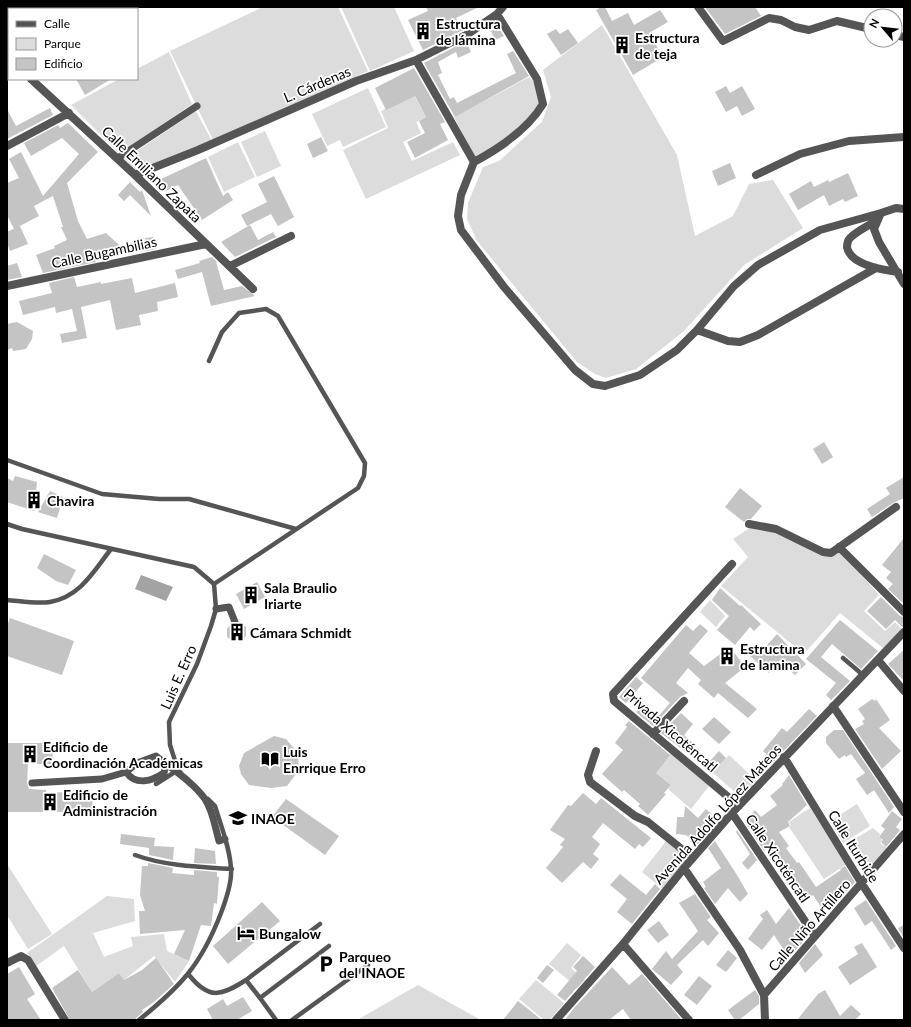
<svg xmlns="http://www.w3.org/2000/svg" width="911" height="1027" font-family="Lato,sans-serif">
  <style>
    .green { fill: #dcdcdc }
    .water { fill: #a3a3a3 }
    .building { fill: #c4c4c4 }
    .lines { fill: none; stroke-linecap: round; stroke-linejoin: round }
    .service { stroke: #555; stroke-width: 4.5 }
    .pedestrian { stroke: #555; stroke-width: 7 }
    .minor { stroke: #555; stroke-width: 8 }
    .labels { text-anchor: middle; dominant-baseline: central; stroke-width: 3.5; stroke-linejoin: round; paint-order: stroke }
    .poi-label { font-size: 14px; font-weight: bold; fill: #000; stroke: #fff; text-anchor: start }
    .street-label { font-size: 14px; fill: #000; stroke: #fff }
  </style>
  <rect width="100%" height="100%" fill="#fff"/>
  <path class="green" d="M263,7H338L368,71L213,140L170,51Z
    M341,7H394L414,51L370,71Z
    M602,25L677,155L695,236L733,216L749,184L773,180L803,228L744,265L683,332L636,369L606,378L595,374L577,362L477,241L467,219L468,203L483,167L499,161L542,122L551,97L543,70Z
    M169,52L192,104L120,154L71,105L119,79H137V69Z
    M529,77L534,82L540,104C525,127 500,145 475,157L454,117Z
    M368,88L386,127L343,147L340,140L327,146L312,114Z
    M414,95L426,117L416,122L421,133L403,142L412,161L453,142L460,155L366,199L343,150L388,128L381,111Z
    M196,111L212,141L138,172L125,159Z
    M265,131L281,166L257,177L241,142Z
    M238,142L255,177L224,192L208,157Z
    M751,527L775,532L820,554L840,550L879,595L864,611L885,631L895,622L902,630L884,649L840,613L804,654L721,586L748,557L733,539Z
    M710,600L725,616L716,627L700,612Z
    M670,753L709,786L691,809L668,789L671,785L655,772Z
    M729,755L758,782L743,799L711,771L716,766L717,768Z
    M857,804L870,826L843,843L830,821Z
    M810,808L847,864L824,879L789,827L791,826L789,822Z
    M873,828L880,834L879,837L882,840L880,843L887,848L867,875L846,844Z
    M667,840L689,858L664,890L642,872Z
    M7,864L52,934L28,949L7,915Z
    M107,896L134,899L135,921L93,933L104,957L133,946L131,937L164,934L167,951L189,961L175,982L154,956L124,980L119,973L92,992L64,946L36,966L27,953Z
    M567,943L581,955L571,968L585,980L578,988L549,964Z
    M536,980L564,1003L550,1020H544L519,999Z
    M418,985L481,1020H357Z"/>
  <path class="water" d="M141,575L173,587L166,601L135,589Z"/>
  <path class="building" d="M426,7H479L456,18L462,30L461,31L423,50L408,20L428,11Z
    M601,7H605L612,21L628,13L634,25L660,10L668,22L649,33L663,57L633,75L596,10Z
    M705,7H755L761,16L725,34Z
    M498,27L504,36L495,40L491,31Z
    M556,29L560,34L568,29L578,43L561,55L547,34Z
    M466,41L471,52L458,58L456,52L438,62L442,73L438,75L450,99L454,97L457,103L516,73L507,54L513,51L529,76L455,117L424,63Z
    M414,68L445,122L440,124L448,140L415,158L407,142L425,133L419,121L426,117L415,96L386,110L375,88Z
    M76,79H111L85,95Z
    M726,86L730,93L742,86L755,109L742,116L737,106L726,112L715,92Z
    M50,108L53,115L7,139V109L16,126Z
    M68,123L98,152L67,183L78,221L87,239L106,233L126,251L95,259L96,262L43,273L36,255L55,248L54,246L67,240L61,227H63L53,196L34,206L39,216L14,229L7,215V183L19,178L9,159L21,152L43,196L79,154L62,138L31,156L24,143L58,125L60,128Z
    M321,137L328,151L313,158L307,144Z
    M206,158L223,196L228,192L233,200L202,220L178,185L164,192L158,185L159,180Z
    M730,163L736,178L718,186L712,171Z
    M848,173L858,196L845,202L843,199L829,206L824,195L798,210L789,194L811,181L814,187L828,180L829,182Z
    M274,176L294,217L278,226L271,214L247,226L241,215L267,202L258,184Z
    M130,182L140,192L142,190L151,216L130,195L124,201L118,195Z
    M250,225L258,240L273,232L276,237L235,257L221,242Z
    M20,226L28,244L10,251L7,243V232Z
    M153,237L156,249L140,252V242L145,240V238Z
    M212,257L216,261L224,290L242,286L255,296L211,306L202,272L178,279L175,270L200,263L199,261Z
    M17,263L22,277L7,280V266Z
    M74,277L77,287L101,282V284L132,278L135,293L175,283L178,297L157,302L158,311L139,315L141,325L116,330L110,300L81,307L87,338L62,343L60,334L77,331L72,309L56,313L55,307L23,315L19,301L52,293L49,283Z
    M17,322L33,331L32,339L26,349L13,351L12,348L7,350V324Z
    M824,442L833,457L822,464L813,449Z
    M15,476L37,482L34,511L7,502V478L13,481Z
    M904,477V498L893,503L872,517L867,509L890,494L886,488Z
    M740,488L762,506L751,519H747L744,522L725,507Z
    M50,491L63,497L57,518L38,512Z
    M904,538V604L888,589L893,584L886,578L891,572L882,565Z
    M44,554L76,570L68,585L56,581L37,568Z
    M257,582L265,597L244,609L236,594Z
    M720,588L740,606L741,605L761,624L754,631L750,627L735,645L717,630L729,616L712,600Z
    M881,597L900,616L904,617V627H902L895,620L886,629L867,611Z
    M10,618L74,641L62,675L7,656V626Z
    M840,620L878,651L861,669L832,644L821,657L850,681L831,700L826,695L836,683L806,659Z
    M240,623L246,627V636L241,642H233L227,637V629L231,624L236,627Z
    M700,624L708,631L689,653L704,666L730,647L745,667L725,683L757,709L748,718L718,693L714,698L698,684L701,680L688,668L676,683L688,693L680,697L653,726L636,712L642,706L657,718L670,703L641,678L686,625L693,631Z
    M777,634L806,664L795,675L780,660L769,673L750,656L757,649L760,653Z
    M904,650V681L888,664Z
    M636,677L643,683L626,703L619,697Z
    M872,699L875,701L876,699L890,720L879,728L901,751L882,769L855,729L864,724L862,721L865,719L858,709Z
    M809,709L817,716L774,761L763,751L782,728L787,732Z
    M681,713L693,724L684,735L695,745L687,753L661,733Z
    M714,717L731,732L719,744L702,729Z
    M629,721L670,755L656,773L671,785L664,793L666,794L648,815L638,806L640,804L624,790L622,792L602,774L623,750L615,743L627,727L625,725Z
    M834,730H843L894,807L889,813L874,790L867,795L856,779L865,773L851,754L846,757L845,755L839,759L826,743V737Z
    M274,736L286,739L298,753L299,770L287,786L271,788L249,785L241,774L239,766L244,753Z
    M7,743H53L52,764H28L27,783L29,789L46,790V792L93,793L92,812H7Z
    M719,751L726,758L717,768L710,761Z
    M789,775L807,805L788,822L790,826L779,832L789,846L786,848L797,863L799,862L816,887L841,870L840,869L845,866L855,882L837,902L836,901L823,910L813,895L806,900L775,856L767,848L764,851L745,822L755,810L761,817L777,805L770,796L783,785L782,784Z
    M583,793L596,804L601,798L651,838L643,847L639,844L635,849L603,823L592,837L600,844L593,854L599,859L591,869L583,862L562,883L546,868L563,847L560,845L565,839L550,830L568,805L571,806Z
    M286,799L339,836L325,855L272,817Z
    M685,806L698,818L706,809L718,820L697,845L686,835L676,834L677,817H684Z
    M892,811L902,819L896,827L900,830L886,847L881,842L883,840L879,837L885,829L881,826Z
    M737,830L757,860L748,870L742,863L750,854L736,832Z
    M121,834L155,838L154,846L174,847L173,860L149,855V848L120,844Z
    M715,841L737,875L748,894L740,902L728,888L715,904L704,888L706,887L703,882L721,868L708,848Z
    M195,848L215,851L216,864L194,863Z
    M148,863L173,868L172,873L194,875V870L217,872V877H219L217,904L214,903L211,926L201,925L189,961L174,954L185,930L140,934L139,911H145L140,895L142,866H148Z
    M620,874L646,895L655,884L660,889L632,924L617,912L627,899L610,885Z
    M695,894L711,917L707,920L719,933L708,946L703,940L677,965L683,972L671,985L652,969L666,951L672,959L698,931L679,903Z
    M866,900L896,946L891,950L872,921L865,926L854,908Z
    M262,902L280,921L228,964L213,946Z
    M789,908L808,936L789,958L774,935L762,950L748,939L763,919L760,915L767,910L776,924Z
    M659,921L669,935L658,943L647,930Z
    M904,925V938L898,928Z
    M862,943L877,967L850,985L838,967L858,954L854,947Z
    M815,944L823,955L805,973L799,963Z
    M728,950L737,958L726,972L716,965Z
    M583,956L595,967L565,1001L557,995L577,971L573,967Z
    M156,958L174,984L154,1002L142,1010L143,1012L134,1020H70L52,988L78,970L92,992L119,973L124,980L142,970Z
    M547,965L554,970L543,983L537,978Z
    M19,967L35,994L27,999L41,1020H7V974Z
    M612,967L629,985L642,974L682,1020H631L623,1009L609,1020H565L574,1008Z
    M699,976L712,986L697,1005L684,995Z
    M755,990L759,996V1004L739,1020H735L728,1010Z
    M825,990L840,1016L851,1005L861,1014L855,1020H797L818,994Z
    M243,997L252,1011L237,1020H213L207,1009L223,999L227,1006Z
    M518,1001L542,1020H503Z"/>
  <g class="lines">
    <path class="service" d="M209,361L222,332L239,313L266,309L278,316L365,463L364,476L358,488L214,584
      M7,460L102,494L159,499H189L296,529
      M7,524L22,529L194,567L214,584L216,609L211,626L197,664L169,722L170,745L178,770L181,773
      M7,600C20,601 37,604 50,602C80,597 94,571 111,549
      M843,658L863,675
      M156,784L178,770
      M135,855C165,866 200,867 232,869
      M189,975C209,1000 221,996 246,980L260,998L329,946
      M246,980L320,924
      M260,998L276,1020
      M139,1020C181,986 201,965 221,913C226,900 232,883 231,869C230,848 221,826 215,806L208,799
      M292,1020L368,965"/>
    <path class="pedestrian" d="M118,158L197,106
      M216,609L229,607L235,622
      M126,772C136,786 152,781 164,773L166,764
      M32,783L102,779L126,772L137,763L156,756C172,769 193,782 205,799C213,811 215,827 219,841L225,839"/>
    <path class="minor" d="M698,7L723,41L769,18L781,20L795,27L809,30L837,21L871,29
      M895,35L904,37
      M7,57L9,58
      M416,60L474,162C500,148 528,129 543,104L537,79L497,14
      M31,79L135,175L253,289
      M7,146L69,113
      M474,162L461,195L458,216L461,230L504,287L575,370L593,384L605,386L640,375L677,350L697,330L734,286L758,265L820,230L881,213
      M135,175L198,150L356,81L416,60L468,34L497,14L503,7
      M756,175L800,154L849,141L904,137
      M904,209L896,208L881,213L874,229L879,242L904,284
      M876,221C868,226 857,231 850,238C847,241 847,244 847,247C850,265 883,270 898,272
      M230,266L291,236
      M7,286L206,244
      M697,330L728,341L740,342L758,335L876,268
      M749,524L776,529L823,552L831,553L896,507
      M839,547L904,612
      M732,564L613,694L614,701L739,806
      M878,660L904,691
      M833,706L904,812
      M653,734L684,701
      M596,751L588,775L590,782L635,816L648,822L693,858
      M784,757L862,884L904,948
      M732,813L815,936
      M684,868L740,950L764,995L765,1020
      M623,944L689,1020
      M7,963L21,956L28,960L65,1020
      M764,995L904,834
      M556,1020L623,944L684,868L732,813L904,632"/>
  </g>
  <defs>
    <g id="building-bare" transform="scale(1.38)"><path d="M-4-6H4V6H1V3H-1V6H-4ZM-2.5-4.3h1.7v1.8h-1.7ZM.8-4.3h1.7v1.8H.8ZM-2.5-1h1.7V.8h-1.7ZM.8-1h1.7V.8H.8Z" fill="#000" stroke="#fff" stroke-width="2.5" paint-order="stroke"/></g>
    <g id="library-bare" transform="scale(1.38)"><path d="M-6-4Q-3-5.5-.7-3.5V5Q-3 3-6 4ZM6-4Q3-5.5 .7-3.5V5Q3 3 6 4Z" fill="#000" stroke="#fff" stroke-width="2.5" paint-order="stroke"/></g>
    <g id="school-bare" transform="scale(1.38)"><path d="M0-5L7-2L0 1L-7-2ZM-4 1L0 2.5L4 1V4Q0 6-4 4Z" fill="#000" stroke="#fff" stroke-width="2.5" paint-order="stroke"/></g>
    <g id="hotel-bare" transform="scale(1.38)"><path d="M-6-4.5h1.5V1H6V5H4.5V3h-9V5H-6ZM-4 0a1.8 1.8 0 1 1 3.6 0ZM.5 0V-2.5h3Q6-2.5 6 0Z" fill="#000" stroke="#fff" stroke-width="2.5" paint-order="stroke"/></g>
    <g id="parking-bare" transform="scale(1.38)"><path d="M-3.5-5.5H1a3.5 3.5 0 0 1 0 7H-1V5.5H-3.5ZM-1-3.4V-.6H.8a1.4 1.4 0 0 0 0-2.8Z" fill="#000" stroke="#fff" stroke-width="2.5" paint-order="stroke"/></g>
  </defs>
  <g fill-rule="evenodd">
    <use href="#building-bare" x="423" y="31"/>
    <use href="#building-bare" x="622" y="45"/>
    <use href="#building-bare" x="34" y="500"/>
    <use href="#building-bare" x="251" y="595"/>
    <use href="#building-bare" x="237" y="632"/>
    <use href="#building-bare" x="727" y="656"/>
    <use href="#building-bare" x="30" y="754"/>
    <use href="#library-bare" x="270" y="759"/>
    <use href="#building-bare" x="50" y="802"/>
    <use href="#school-bare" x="238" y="818"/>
    <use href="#hotel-bare" x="246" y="933"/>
    <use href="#parking-bare" x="326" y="964"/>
  </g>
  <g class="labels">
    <g class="poi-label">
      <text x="436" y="23">Estructura<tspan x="436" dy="16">de lámina</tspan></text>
      <text x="635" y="37">Estructura<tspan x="635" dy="16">de teja</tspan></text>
      <text x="47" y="500">Chavira</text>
      <text x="264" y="587">Sala Braulio<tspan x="264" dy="16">Iriarte</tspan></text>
      <text x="250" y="632">Cámara Schmidt</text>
      <text x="740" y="648">Estructura<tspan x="740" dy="16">de lamina</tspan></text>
      <text x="43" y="746">Edificio de<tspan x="43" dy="16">Coordinación Académicas</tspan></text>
      <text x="283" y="751">Luis<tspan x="283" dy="16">Enrrique Erro</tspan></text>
      <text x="63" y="794">Edificio de<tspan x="63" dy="16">Administración</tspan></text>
      <text x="251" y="818">INAOE</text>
      <text x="259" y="933">Bungalow</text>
      <text x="339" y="956">Parqueo<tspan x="339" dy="16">del INAOE</tspan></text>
    </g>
    <g class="street-label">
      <text transform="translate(317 84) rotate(-23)">L. Cárdenas</text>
      <text transform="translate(152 174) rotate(44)">Calle Emiliano Zapata</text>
      <text transform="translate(104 252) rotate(-12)">Calle Bugambilias</text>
      <text transform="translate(178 677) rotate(-66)">Luis E. Erro</text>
      <text transform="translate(671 730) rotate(41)">Privada Xicoténcatl</text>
      <text transform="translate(717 814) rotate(-48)">Avenida Adolfo López Mateos</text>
      <text transform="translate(854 846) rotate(58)">Calle Iturbide</text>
      <text transform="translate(778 858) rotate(56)">Calle Xicoténcatl</text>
      <text transform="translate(809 925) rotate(-49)">Calle Niño Artillero</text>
    </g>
  </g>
  <rect width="911" height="1027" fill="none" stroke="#000000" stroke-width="16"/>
  <rect x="8" y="8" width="130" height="72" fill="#ffffff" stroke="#999999"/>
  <rect x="16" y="21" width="20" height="6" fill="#555555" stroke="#999999"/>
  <text x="44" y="28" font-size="12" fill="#000000">Calle</text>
  <rect x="16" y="38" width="20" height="12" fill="#dcdcdc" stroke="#999999"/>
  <text x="44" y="48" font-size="12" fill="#000000">Parque</text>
  <rect x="16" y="58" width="20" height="12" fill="#c4c4c4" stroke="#999999"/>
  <text x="44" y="68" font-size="12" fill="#000000">Edificio</text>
  <g transform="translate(883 28) rotate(298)"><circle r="19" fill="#ffffff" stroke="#999999"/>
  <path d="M0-3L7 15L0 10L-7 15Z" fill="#000000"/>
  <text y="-6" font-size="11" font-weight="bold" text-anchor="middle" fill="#000000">N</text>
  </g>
</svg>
